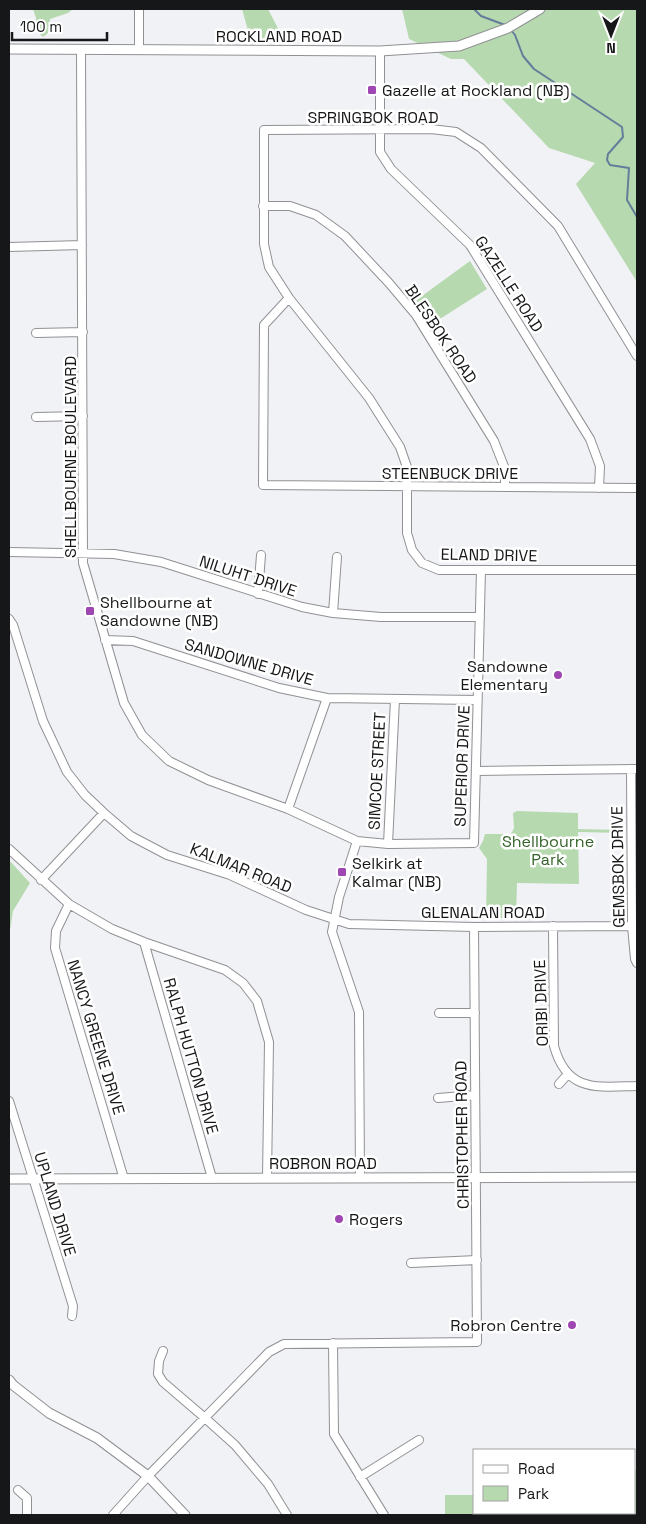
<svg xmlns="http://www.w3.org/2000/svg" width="646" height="1524" font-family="'Space Grotesk',sans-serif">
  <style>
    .green { fill: #b7d9b0 }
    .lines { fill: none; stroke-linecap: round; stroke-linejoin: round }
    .stream { stroke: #637e9a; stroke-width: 2 }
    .minor-casing { stroke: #909194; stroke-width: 10 }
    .tertiary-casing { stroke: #909194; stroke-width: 11 }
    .minor { stroke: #fff; stroke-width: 8 }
    .tertiary { stroke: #fff; stroke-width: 9 }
    .poi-dot { fill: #a046b2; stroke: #fff; stroke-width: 2 }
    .labels { text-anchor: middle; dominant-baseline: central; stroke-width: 5; stroke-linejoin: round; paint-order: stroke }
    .street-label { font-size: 16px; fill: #161718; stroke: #fff }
    .poi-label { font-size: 16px; fill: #161718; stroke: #fff; text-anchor: start }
    .park-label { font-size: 16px; fill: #346329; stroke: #fff }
  </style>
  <rect width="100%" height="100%" fill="#f1f2f6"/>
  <path class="green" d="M33,9H73L68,13L50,19L48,33L43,37L37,31L36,18Z
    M242,9H268L284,40L258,39L255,34H249Z
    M402,9H637V282L576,184L595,163L549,148L464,59H451L409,39Z
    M470,261L487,289L432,324L415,301Z
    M517,811L578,813V829L622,830L623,833L578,832L579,884L517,883L516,918H486L487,859L479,848L483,841L485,834H511L514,828L513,813Z
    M9,860L30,883L13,911L9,936Z
    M635,1470H637V1515H445V1495H473V1471H475V1513H635Z"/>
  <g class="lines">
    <path class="stream" d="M474,9L481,16L505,25
      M511,30L515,35L523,56L534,69L622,127L623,137L608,154L607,160L610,165L629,168L627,200L637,217V225"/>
    <g class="minor-casing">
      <path id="minor" d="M139,9V50
        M81,50L83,563L124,703L142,735L169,761L208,780L288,809L357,841L388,844L474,843L481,570
        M380,51V152L391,169L470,245L590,439L600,466L599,488
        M263,206H290L316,215L345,236L389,283L416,315L494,441L505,469V487
        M9,247L82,245
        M289,298L264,325L263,485L637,488
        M36,333L83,332
        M637,356L558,226L481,148L456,132L431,129L264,130V244L269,267L289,298L369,398L400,447L407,467V533L412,550L422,563L439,570H637
        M36,417L83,416
        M9,552L114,554L161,562L302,607L333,613L381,617H480
        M258,594L261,555
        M333,613L337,557
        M9,619L13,625L43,721L67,772L85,795L104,813L131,836L167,855L230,875L306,910L349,924L474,927L632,926
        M105,640L133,641L279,688L327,698L477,700
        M631,769L632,926L635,959L637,963
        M476,771L637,769
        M288,809L327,698
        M357,841L339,897L332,932L359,1012L360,1178
        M388,844L395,699
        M9,849L69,904L112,929L144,942L225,970L243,983L257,1001L269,1042L267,1178
        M41,880L104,813
        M69,904L56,931L55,948L124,1179
        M553,926L554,1046C567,1093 597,1087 637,1086
        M144,942L212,1178
        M439,1013H475
        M559,1084L568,1074
        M438,1098L475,1095
        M9,1101L73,1306L72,1316
        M411,1263L477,1260
        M333,1343L334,1434L384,1515
        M163,1351L159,1361L158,1374L163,1382L205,1418L235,1445L268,1484L287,1515
        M360,1477L419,1440
        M18,1490L27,1498V1515
        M113,1515L148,1476L269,1352L284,1344L477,1342L474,927"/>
    </g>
    <g class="tertiary-casing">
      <path id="tertiary" d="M9,49L380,51L459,46L508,28L540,9
        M9,1179L637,1177
        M9,1380L13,1385L49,1413L97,1438L148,1476L185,1515"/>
    </g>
    <use href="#minor" class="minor"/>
    <use href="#tertiary" class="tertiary"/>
  </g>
  <g class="poi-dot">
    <rect x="367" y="85" width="10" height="10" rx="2.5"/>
    <rect x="85" y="606" width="10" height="10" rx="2.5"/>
    <circle cx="558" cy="675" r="5"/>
    <rect x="337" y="867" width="10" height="10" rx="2.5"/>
    <circle cx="339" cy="1219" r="5"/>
    <circle cx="572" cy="1325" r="5"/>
  </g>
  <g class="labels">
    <g class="street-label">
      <text x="279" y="36">ROCKLAND ROAD</text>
      <text x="373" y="117">SPRINGBOK ROAD</text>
      <text transform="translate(509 284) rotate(57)">GAZELLE ROAD</text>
      <text transform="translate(441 334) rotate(56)">BLESBOK ROAD</text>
      <text transform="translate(70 457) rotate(-90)">SHELLBOURNE BOULEVARD</text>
      <text x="450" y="473">STEENBUCK DRIVE</text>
      <text transform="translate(489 555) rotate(1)">ELAND DRIVE</text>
      <text transform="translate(248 576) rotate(18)">NILUHT DRIVE</text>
      <text transform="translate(249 662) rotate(16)">SANDOWNE DRIVE</text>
      <text transform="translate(462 766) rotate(-88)">SUPERIOR DRIVE</text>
      <text transform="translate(377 771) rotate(-87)">SIMCOE STREET</text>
      <text transform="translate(618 867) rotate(-91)">GEMSBOK DRIVE</text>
      <text transform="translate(241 868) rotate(22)">KALMAR ROAD</text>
      <text x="483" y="912">GLENALAN ROAD</text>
      <text transform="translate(541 1003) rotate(-92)">ORIBI DRIVE</text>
      <text transform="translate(96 1037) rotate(73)">NANCY GREENE DRIVE</text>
      <text transform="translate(191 1056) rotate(74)">RALPH HUTTON DRIVE</text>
      <text transform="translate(462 1135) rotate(-91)">CHRISTOPHER ROAD</text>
      <text x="323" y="1163">ROBRON ROAD</text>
      <text transform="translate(55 1204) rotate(73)">UPLAND DRIVE</text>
    </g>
    <g class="poi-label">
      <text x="382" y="90">Gazelle at Rockland (NB)</text>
      <text x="100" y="602">Shellbourne at<tspan x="100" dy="18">Sandowne (NB)</tspan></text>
      <text x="548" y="666" text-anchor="end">Sandowne<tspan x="548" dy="18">Elementary</tspan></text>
      <text x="352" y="863">Selkirk at<tspan x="352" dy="18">Kalmar (NB)</tspan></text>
      <text x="349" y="1219">Rogers</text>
      <text x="562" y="1325" text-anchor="end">Robron Centre</text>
    </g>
    <g class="park-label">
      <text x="548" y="841">Shellbourne<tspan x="548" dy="18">Park</tspan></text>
    </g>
  </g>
  <rect width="646" height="1524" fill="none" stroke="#161718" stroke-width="20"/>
  <rect x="473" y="1449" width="162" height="65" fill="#ffffff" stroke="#a2a2a3"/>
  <rect x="483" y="1465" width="25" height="8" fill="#ffffff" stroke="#a2a2a3"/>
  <text x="518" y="1474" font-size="15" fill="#161718">Road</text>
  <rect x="483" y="1486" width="25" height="15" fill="#b7d9b0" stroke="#a2a2a3"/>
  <text x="518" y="1499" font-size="15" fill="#161718">Park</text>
  <g transform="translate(611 35) rotate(180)" stroke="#ffffff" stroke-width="4" paint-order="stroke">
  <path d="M0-4L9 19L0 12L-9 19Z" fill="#161718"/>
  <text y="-8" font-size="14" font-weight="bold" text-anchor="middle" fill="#161718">N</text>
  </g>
  <path d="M12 32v8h95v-8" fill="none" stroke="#161718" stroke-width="2.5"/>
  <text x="20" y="32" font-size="15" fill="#161718" stroke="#ffffff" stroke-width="4" paint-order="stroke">100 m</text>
</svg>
